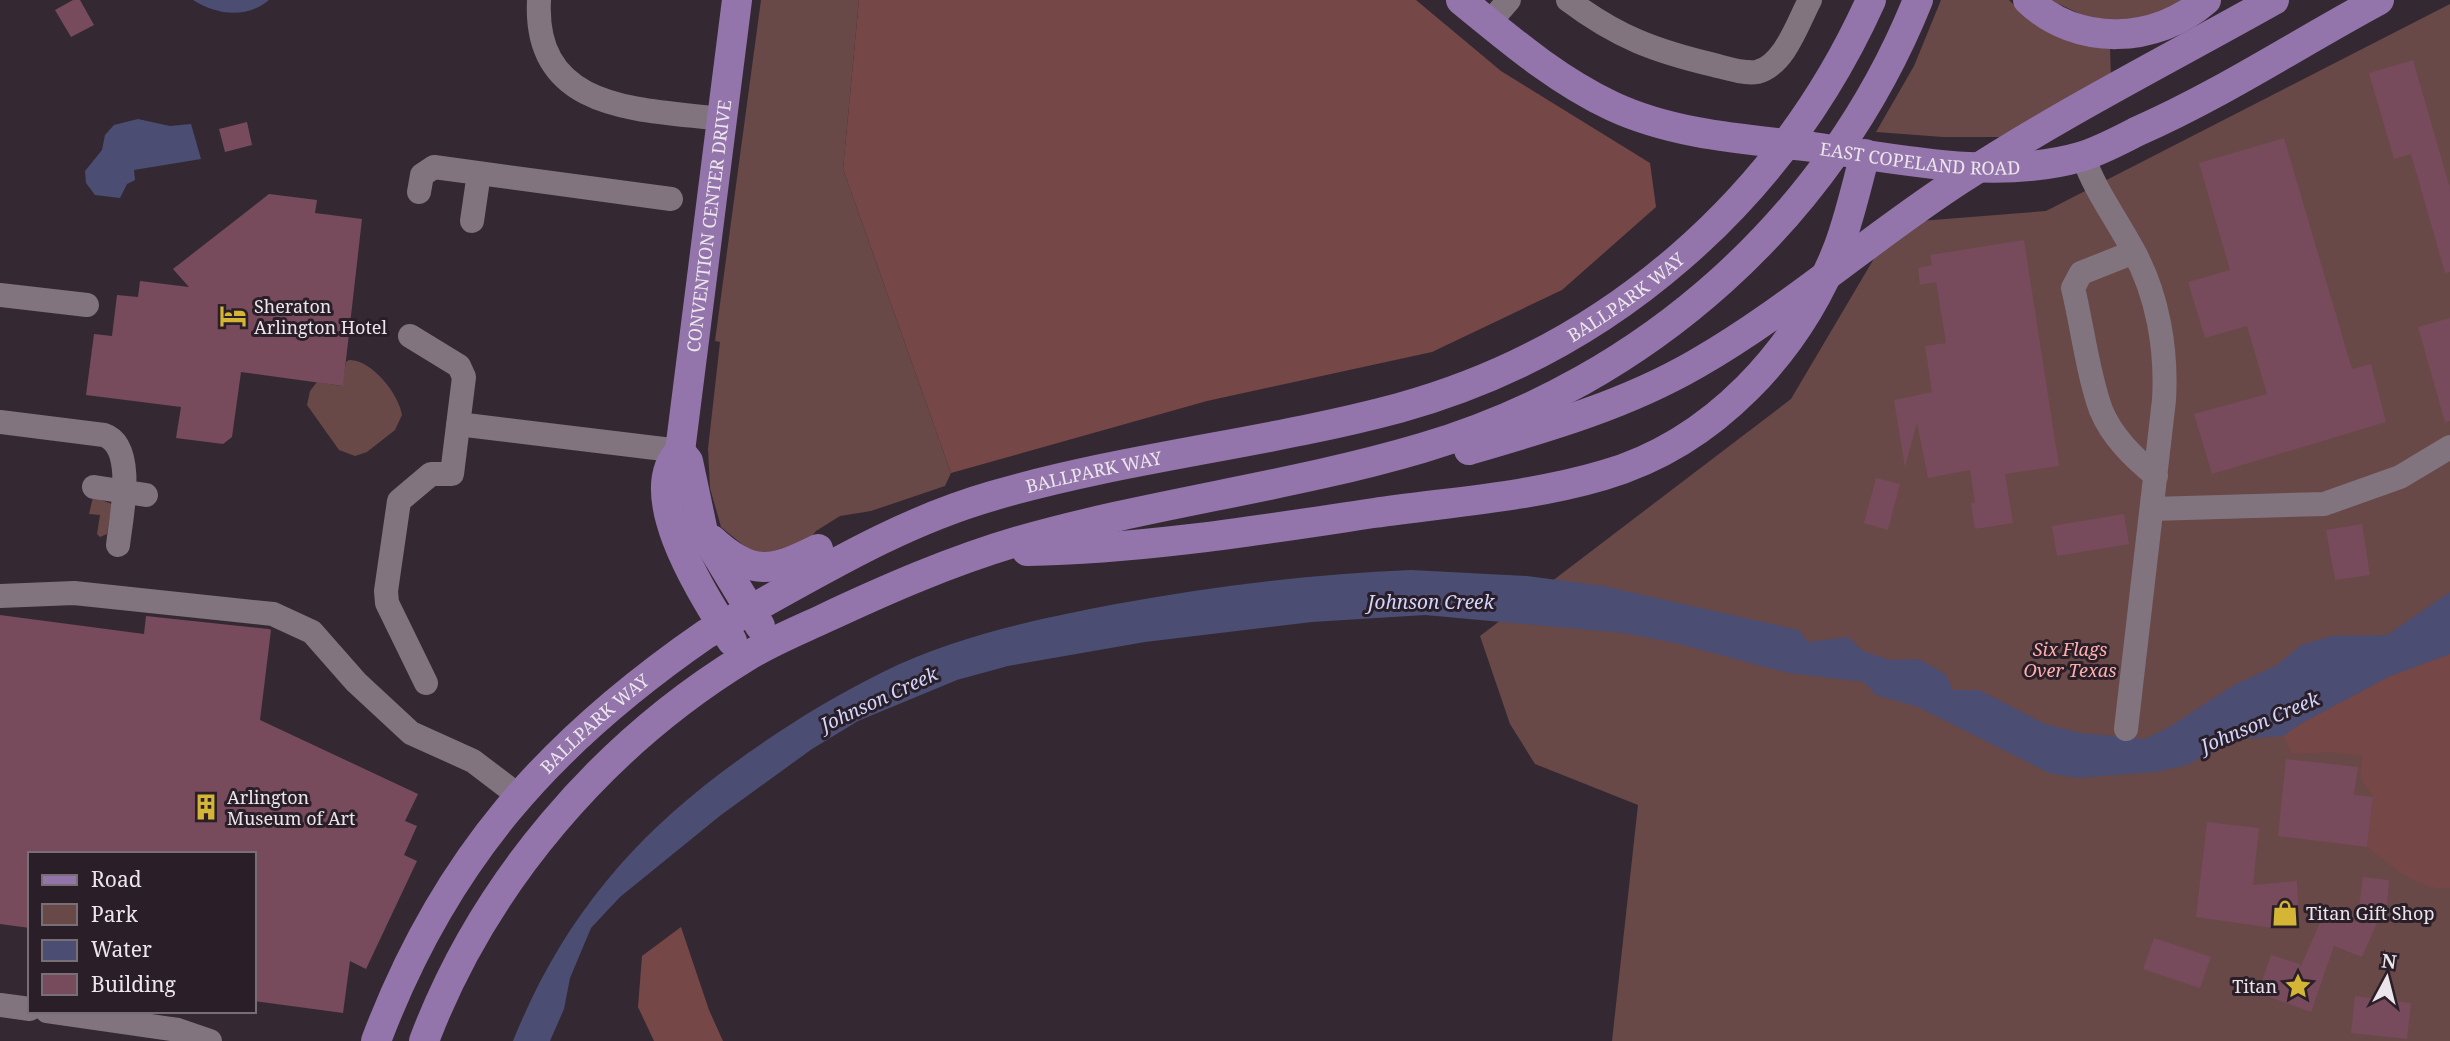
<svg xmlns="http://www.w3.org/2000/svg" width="2450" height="1041" font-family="'Noto Serif',serif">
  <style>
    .green { fill: #694848 }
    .forest { fill: #754747 }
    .water { fill: #4b4d73 }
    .building { fill: #774b5b }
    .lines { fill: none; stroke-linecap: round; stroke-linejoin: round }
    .minor { stroke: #81747f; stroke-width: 24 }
    .major { stroke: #9375ab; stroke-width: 30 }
    .labels { text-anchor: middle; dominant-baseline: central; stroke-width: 6; stroke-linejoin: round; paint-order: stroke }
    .street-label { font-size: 18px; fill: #ece5eb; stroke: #2a1f28 }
    .poi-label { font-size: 18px; fill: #ece5eb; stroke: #2a1f28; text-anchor: start }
    .park-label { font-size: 18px; font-style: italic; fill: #feafad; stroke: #2a1f28 }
    .water-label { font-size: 19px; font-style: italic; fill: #d2d5fe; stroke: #2a1f28 }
  </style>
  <rect width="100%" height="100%" fill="#342932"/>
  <path class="green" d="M761,0H859L843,169L951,473L945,486L871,511L840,516L816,531L808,541L766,553L749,550L721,527L710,488L708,449L720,342L715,341Z
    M1941,0H2009C2038,31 2068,45 2110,49L2111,77L2006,137H1943L1876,132L1914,66Z
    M2050,0H2185L2141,20L2091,19Z
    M2450,4V1041H1612L1638,805L1535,764L1510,724L1480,636L1791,399L1895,223L2046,211Z
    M349,360C371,359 399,394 402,415L395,430L367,452L355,456L339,450L307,405L310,391L317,382L342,386L346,362Z
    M93,497L112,504L107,534L100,537L97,534L100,515L89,514Z"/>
  <path class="forest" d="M859,0H1416L1501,71L1650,163L1656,207L1562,290L1432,352L1207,401L951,473L843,169Z
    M2450,654V888C2418,892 2391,865 2367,847L2373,797L2360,777L2362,756L2331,752L2292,754L2283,736L2300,724L2390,676Z
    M681,927L709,1010L723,1041H654L638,1007L642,956Z"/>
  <path class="water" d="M193,0H269C247,19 216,15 193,0Z
    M138,119L170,126L191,124L201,159L134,170L135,180L127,184L120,198L95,195L86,183L85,171L102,150L105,135L114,125Z
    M1411,570L1527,576L1603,586L1799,630L1808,642L1848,637L1863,651L1890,660L1919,659L1945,674L1953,690H1979L2045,724L2081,733L2145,739L2169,727L2234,685L2277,665L2301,645L2332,636L2387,635L2450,592V654L2390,676L2300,724L2283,736L2240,739L2187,765L2156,772L2076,778L2049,773L1918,707L1876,695L1864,682L1788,673L1675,643L1623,633L1425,615L1312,622L1145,642L1008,666L957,680L858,721L812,749L721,815L620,897L591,928L570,978L564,1009L550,1041H513C559,927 625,845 722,772C773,734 826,700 883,672C956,636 1037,619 1116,604C1214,586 1312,574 1411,570Z"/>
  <path class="building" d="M73,0H80L94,25L71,37L55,10Z
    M2413,60L2450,188V272L2445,273L2411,154L2394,159L2369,73Z
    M247,122L252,145L225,152L219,129Z
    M2284,138L2352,369L2371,364L2386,422L2212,474L2194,414L2267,394L2247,326L2205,338L2188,282L2230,270L2199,163Z
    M269,194L317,200L315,213L362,219L343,386L241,372L232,437L223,444L176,438L181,407L86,395L94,334L112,336L117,295L138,297L140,281L189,287L173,269Z
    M2024,240L2059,466L2005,474L2013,523L1975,529L1971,503H1975L1970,470L1928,478L1917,423L1905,467L1894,400L1932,392L1925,346L1946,343L1936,282L1920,285L1918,268L1932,265L1930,255Z
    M2450,318V421L2445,422L2418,327Z
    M1876,478L1900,484L1888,530L1864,523Z
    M2124,514L2129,544L2057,556L2052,526Z
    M2362,524L2370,575L2335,580L2326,530Z
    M0,615L144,634L146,616L269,629L271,630L260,720L418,794L405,821L417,826L404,855L417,861L366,969L350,961L343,1013L254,1001V854H30V928L0,924Z
    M2286,759L2358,767L2354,795L2373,797L2367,847L2278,836Z
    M2207,822L2259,828L2253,885L2297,881L2299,927L2272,928L2196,917Z
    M2363,877L2389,880L2387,907H2384L2362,957L2334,946L2311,1012L2258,993L2271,955L2300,964V968L2326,909L2357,922Z
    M2154,938L2211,957L2200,988L2143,969Z
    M2355,996L2411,1003L2407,1039L2351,1033Z"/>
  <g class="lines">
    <path class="minor" d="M539,0C533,113 642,109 722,119
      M1568,0C1617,37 1655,51 1714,65C1726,68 1744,74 1757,72C1785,65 1798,22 1810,0
      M1489,23L1509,0
      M2083,156C2095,191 2116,218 2133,250C2158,295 2167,350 2164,400L2126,729
      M419,192L422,175L434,167L671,199
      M472,221L479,173
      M2134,252L2081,273L2073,288C2082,325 2088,375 2101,410C2112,437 2134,458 2156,476
      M0,295L87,305
      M410,336L459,366L464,377L452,474H431L399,501L386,591L387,603L426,683
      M0,422L104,435C137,446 121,518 118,545
      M458,424L680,451
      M94,487L146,495
      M2152,509L2324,504L2400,477L2450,447
      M0,596L74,593L273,614L312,632L356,682L411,733L473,761L519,796
      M0,1005L30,1009
      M47,1011L178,1030L210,1041"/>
    <g class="major">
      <path id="s1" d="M1461,0C1509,39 1555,79 1612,106C1674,135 1745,139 1813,147C1898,159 1996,181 2080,157C2100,151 2120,140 2138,131C2222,94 2299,43 2379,0"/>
      <path d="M2028,0C2077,47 2156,44 2206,0"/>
      <path d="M1469,450C1548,427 1625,405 1696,364C1790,310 1871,237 1961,179C2062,113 2169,59 2274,0"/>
      <path d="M680,451L688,461L703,532L760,626"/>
      <path d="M712,540C752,577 772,572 818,549"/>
      <path d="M1027,551C1143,549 1260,530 1374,513C1450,502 1530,497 1604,475C1714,443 1799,350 1839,246C1850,216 1857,185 1865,154"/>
      <path id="s2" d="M732,641C707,600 636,495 680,451L737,0"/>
      <path id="s3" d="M376,1041C444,860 548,743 706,634C801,584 888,526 992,496C1125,457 1265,444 1399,408C1610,350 1782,198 1871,0"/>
      <path d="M424,1041C483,884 602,745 746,657C770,642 797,631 823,619C887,589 951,561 1019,541C1152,503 1290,487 1422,448C1646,382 1831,217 1918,0"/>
    </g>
  </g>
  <defs>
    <g id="hotel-bare" transform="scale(2.1)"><path d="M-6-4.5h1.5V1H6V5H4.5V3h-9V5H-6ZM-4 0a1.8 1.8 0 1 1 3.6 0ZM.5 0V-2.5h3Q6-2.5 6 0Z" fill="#d5b535" stroke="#2a1f28" stroke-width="2.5" paint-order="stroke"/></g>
    <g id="building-bare" transform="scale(2.1)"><path d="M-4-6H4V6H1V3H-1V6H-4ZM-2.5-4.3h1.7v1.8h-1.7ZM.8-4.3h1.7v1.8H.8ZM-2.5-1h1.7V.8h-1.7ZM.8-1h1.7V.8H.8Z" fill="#d5b535" stroke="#2a1f28" stroke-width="2.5" paint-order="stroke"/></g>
    <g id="shop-bare" transform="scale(2.1)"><path d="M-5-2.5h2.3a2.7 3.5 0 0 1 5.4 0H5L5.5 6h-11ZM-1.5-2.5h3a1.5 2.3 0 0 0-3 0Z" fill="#d5b535" stroke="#2a1f28" stroke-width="2.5" paint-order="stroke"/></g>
    <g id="sight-bare" transform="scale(2.1)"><path d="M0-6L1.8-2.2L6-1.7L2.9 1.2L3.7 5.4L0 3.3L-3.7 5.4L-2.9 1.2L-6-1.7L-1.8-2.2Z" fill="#d5b535" stroke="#2a1f28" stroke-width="2.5" paint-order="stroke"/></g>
  </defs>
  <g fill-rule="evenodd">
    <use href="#hotel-bare" x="233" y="316"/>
    <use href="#building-bare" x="206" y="807"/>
    <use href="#shop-bare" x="2285" y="913"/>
    <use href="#sight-bare" x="2298" y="986"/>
  </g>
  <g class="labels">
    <g class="street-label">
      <text stroke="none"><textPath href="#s1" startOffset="499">EAST COPELAND ROAD</textPath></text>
      <text stroke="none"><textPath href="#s2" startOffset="436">CONVENTION CENTER DRIVE</textPath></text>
      <text stroke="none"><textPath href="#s3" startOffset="1522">BALLPARK WAY</textPath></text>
      <text stroke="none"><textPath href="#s3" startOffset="956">BALLPARK WAY</textPath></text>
      <text stroke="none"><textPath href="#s3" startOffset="390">BALLPARK WAY</textPath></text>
    </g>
    <g class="poi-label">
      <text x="254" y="306">Sheraton<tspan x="254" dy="21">Arlington Hotel</tspan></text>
      <text x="227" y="797">Arlington<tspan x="227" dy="21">Museum of Art</tspan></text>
      <text x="2306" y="913">Titan Gift Shop</text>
      <text x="2277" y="986" text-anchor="end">Titan</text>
    </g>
    <g class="park-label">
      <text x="2070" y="649">Six Flags<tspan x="2070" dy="21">Over Texas</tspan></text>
    </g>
    <g class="water-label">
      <text x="1431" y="602">Johnson Creek</text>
      <text transform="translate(879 699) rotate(-25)">Johnson Creek</text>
      <text transform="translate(2260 722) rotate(-23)">Johnson Creek</text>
    </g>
  </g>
  <rect x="28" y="852" width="228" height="161" fill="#2a1f28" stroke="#786e76" stroke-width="2"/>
  <rect x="42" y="875" width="35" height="10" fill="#9375ab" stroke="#786e76" stroke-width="2"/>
  <text x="91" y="887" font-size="21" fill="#ece5eb">Road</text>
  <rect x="42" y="904" width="35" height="21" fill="#694848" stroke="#786e76" stroke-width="2"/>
  <text x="91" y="922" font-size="21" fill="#ece5eb">Park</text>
  <rect x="42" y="940" width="35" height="21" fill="#4b4d73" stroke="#786e76" stroke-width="2"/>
  <text x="91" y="957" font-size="21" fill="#ece5eb">Water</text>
  <rect x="42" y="974" width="35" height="21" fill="#774b5b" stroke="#786e76" stroke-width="2"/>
  <text x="91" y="992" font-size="21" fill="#ece5eb">Building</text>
  <g transform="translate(2387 978) rotate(7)" stroke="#2a1f28" stroke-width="5" paint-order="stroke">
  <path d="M0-5L12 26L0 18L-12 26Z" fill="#ece5eb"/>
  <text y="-10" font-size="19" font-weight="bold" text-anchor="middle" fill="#ece5eb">N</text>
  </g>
</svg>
